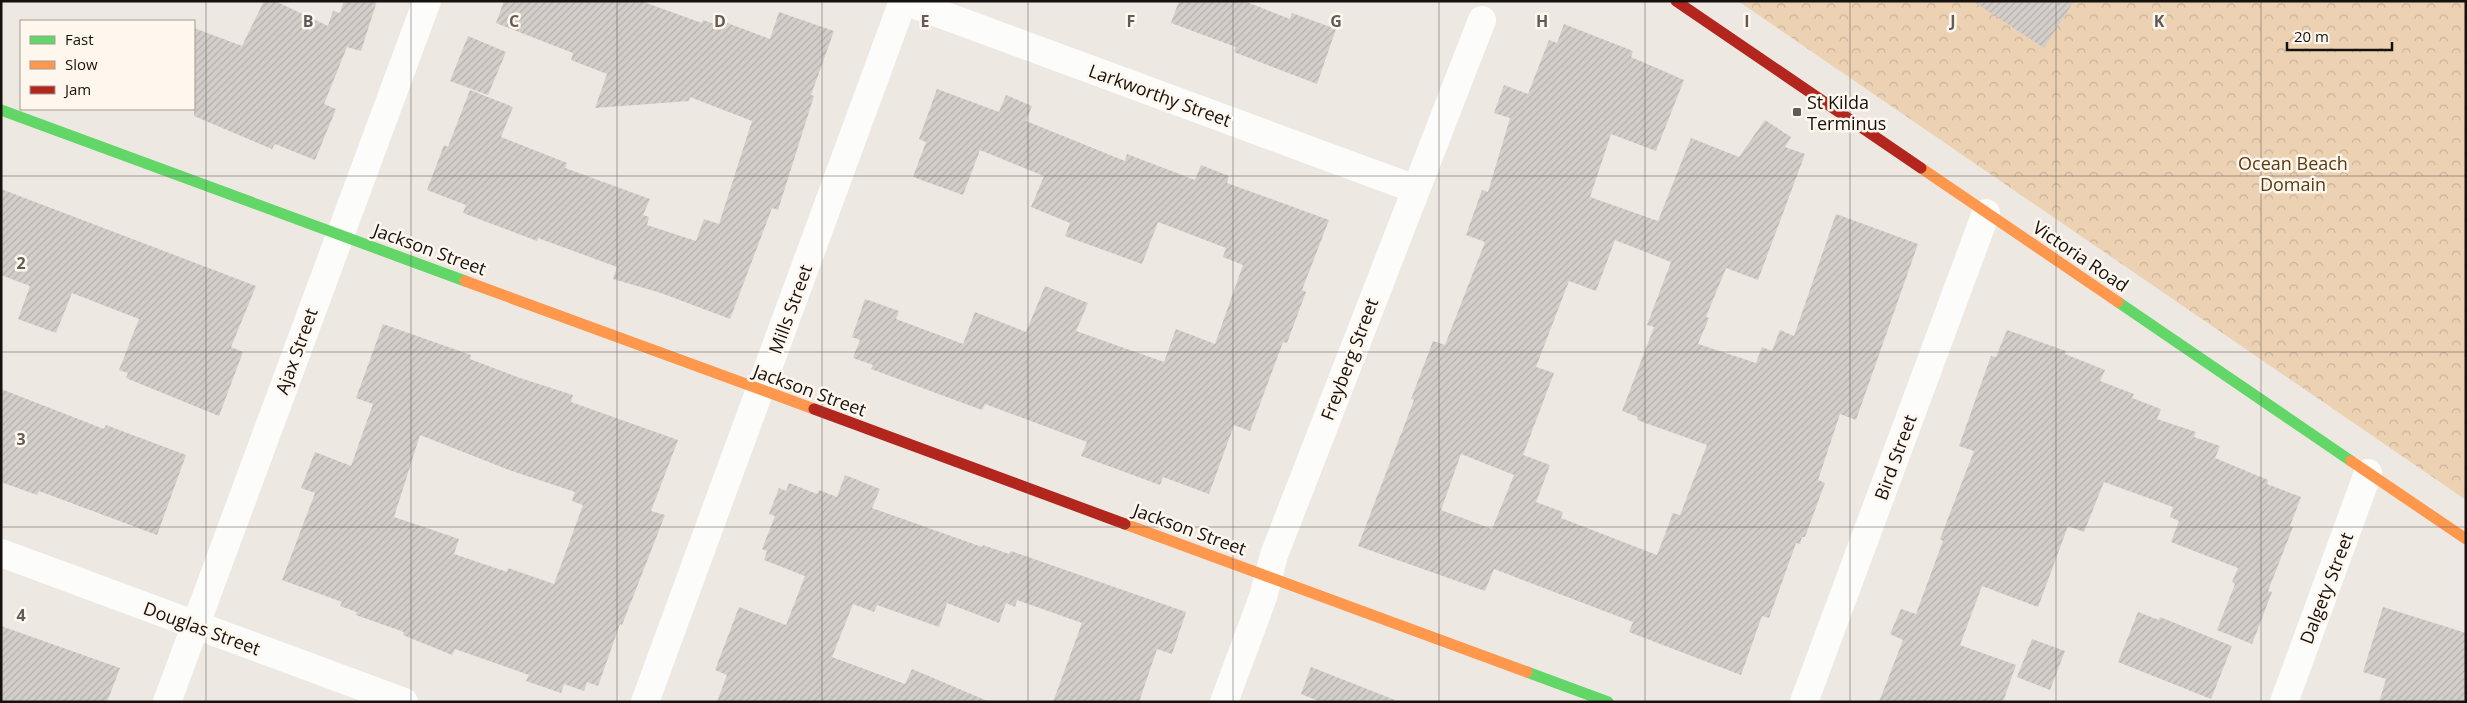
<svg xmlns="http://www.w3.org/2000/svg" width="2467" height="703" font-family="'Open Sans',sans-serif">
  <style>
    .park { fill: url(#park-crowns) }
    .building { fill: url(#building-hatch); fill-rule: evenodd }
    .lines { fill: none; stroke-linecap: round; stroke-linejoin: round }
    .street { stroke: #fcfcfb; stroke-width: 28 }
    .fast { stroke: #63d668; stroke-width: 11 }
    .slow { stroke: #ff974d; stroke-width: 11 }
    .jam { stroke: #b3261e; stroke-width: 11 }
    .grid { fill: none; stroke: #615c58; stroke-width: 1; stroke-opacity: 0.55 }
    .poi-dot { fill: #615c58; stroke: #fff7ed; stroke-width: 2 }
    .labels { text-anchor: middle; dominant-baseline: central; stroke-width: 5; stroke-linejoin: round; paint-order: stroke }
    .street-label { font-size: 18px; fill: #15110e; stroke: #fff7ed }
    .poi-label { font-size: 18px; fill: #15110e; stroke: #fff7ed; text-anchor: start }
    .park-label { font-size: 18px; fill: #573a11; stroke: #fff7ed }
    .grid-label { font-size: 16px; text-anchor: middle; font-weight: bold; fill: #615c58; stroke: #fff7ed; stroke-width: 5; stroke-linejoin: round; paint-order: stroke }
  </style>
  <defs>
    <pattern id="park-crowns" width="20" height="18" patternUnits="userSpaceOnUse" patternTransform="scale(1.25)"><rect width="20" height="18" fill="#ecd2b3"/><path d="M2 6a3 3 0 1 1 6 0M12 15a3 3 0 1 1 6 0" fill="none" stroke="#cab399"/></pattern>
    <pattern id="building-hatch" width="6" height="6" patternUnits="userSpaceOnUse" patternTransform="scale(1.25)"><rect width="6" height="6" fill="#d3cec9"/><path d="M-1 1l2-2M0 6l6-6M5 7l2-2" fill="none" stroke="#b4b0ab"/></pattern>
  </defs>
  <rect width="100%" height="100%" fill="#eee8e2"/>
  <path class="park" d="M1738,1H2466V500Z"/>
  <path class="building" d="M264,1H275L328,26L333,11L340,13L344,1H377L361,51L347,47L324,104L336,109L315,160L275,144L272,149L194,116V28L242,46Z
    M504,1H641L702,23L703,20L720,26L722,21L770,39L779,12L834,31L811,95L814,96L778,210L772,208L730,319L661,293L613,279L617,267L538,238L537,241L463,213L466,205L427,190L444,145L448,147L470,90L513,107L501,137L567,163L565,168L650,199L643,215L649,217L647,225L696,241L704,219L719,224L752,121L690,97L689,101L595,108L607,74L571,60L573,53L496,23Z
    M1179,1H1244L1290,19L1292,13L1336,29L1317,84L1234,52L1236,47L1171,23Z
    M1973,1H2074L2044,48Z
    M1564,24L1633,51L1631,57L1684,80L1656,151L1611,134L1590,197L1658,221L1691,138L1739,157L1765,120L1791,137L1785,147L1805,154L1758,280L1726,268L1706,317L1709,318L1698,344L1756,363L1762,347L1772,351L1780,330L1794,336L1836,214L1918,244L1856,420L1840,414L1818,480L1825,483L1805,537H1802L1800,544L1796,543L1769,618L1762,616L1741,675L1629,632L1633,622L1494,569L1485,591L1358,546L1414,400L1411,399L1433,341L1445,345L1485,242L1466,235L1482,190L1488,192L1510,118L1494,113L1504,85L1528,94L1549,40L1557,43ZM1615,240L1671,262L1647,325L1654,327L1622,411L1638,417L1637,420L1707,445L1680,515L1673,513L1657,555L1561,518L1563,512L1536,502L1550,465L1523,455L1554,373L1536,367L1569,281L1596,291ZM1461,454L1514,475L1492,529L1441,510Z
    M468,36L506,52L488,95L450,81Z
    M937,89L999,112L1006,95L1032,106L1026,121L1125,161L1127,154L1195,180L1201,165L1229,176L1227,183L1329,220L1302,290L1306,292L1287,343L1283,342L1250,431L1234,425L1209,494L1163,477L1160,485L1081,456L1087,442L985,404L982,410L871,369L873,365L853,358L860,340L852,337L865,299L899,311L896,319L963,344L975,312L1026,332L1045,286L1088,303L1076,331L1164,362L1176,329L1215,344L1243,265L1223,257L1226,248L1158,222L1142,264L1065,236L1070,223L1031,207L1044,176L980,150L963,195L913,177L926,142L919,139Z
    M1,189L256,286L231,347L243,352L219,416L126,378L128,373L119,370L139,319L72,293L56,333L18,319L30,286L1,275Z
    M383,324L471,355L470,359L520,378L573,395L571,402L678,440L651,511L665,515L622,625L620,624L598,686L587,682L584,691L564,684L561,693L526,681L529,675L455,649L452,655L403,635L404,632L356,615L357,612L340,606L342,602L282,580L315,493L301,488L315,452L351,466L373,404L356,398ZM420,435L509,470L575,492L572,501L583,505L554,584L508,568L507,572L454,554L459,539L394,517Z
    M2007,330L2066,351L2065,354L2105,370L2100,381L2134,394L2132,398L2161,409L2157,419L2196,432L2194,437L2220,446L2215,458L2268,480L2267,484L2301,497L2290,526L2293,527L2268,591L2272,592L2252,644L2217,630L2235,584L2232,582L2238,568L2171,542L2179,521L2170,517L2173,507L2104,482L2084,532L2068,526L2038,607L1982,586L1960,645L2016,665L2003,702H1879L1903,640L1890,634L1901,609L1916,614L1943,541L1940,539L1974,451L1959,446L1991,356L1996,357Z
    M1,389L104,429L106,425L186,455L157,535L39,491L37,495L1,482Z
    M845,475L880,489L872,508L982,547L983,545L1009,554L1011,551L1186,612L1172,654L1157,649L1139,702H1053L1082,623L1017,600L1015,607L1006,603L999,623L947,603L939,627L877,605L874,612L853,604L832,657L905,684L912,669L990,702H717L727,675L715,670L739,607L786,625L805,576L764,560L767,551L762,549L775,516L769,514L779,488L786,491L789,483L817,494L819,490L837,497Z
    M2383,607L2466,633V702H2379L2386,679L2363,672Z
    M2138,612L2159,620L2160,617L2232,646L2211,699L2118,662Z
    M1,626L120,668L107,702H1Z
    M2032,639L2065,651L2050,690L2017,677Z
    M1311,667L1395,700L1394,702H1321L1301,694Z"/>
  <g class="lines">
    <path class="street" d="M905,1L1415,189
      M1,553L404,702
      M167,702L427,1
      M645,702L903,1
      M1224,702L1263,597L1274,555L1482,20
      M1804,702L1986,213
      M2284,702L2368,473"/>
    <path class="fast" d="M1,110L465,281
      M2118,302L2351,461
      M1527,672L1608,702"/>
    <path class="slow" d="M1921,168L2118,302
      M465,281L814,409
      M2351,461L2466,539
      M1125,524L1527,672"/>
    <path class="jam" d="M1676,1L1921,168
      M814,409L1125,524"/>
  </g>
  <path class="grid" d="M206,1V702M411,1V702M617,1V702M822,1V702M1028,1V702M1233,1V702M1439,1V702M1645,1V702M1850,1V702M2056,1V702M2261,1V702M1,176H2466M1,352H2466M1,527H2466"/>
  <rect class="poi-dot" x="1792" y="107" width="10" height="10" rx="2.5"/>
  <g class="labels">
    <g class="street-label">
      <text transform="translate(1160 95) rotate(20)">Larkworthy Street</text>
      <text transform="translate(430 249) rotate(20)">Jackson Street</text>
      <text transform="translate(2081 256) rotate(34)">Victoria Road</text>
      <text transform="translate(790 309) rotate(-70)">Mills Street</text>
      <text transform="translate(296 351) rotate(-70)">Ajax Street</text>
      <text transform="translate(1349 359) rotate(-69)">Freyberg Street</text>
      <text transform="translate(810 390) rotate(20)">Jackson Street</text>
      <text transform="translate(1895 457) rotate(-70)">Bird Street</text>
      <text transform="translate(1190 529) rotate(20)">Jackson Street</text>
      <text transform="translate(2326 588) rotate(-69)">Dalgety Street</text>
      <text transform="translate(202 628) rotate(20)">Douglas Street</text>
    </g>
    <g class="poi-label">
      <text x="1807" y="102">St Kilda<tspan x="1807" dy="21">Terminus</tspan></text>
    </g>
    <g class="park-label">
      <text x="2293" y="163">Ocean Beach<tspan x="2293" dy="21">Domain</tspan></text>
    </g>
  </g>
  <g class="grid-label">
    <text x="308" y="27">B</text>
    <text x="514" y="27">C</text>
    <text x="720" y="27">D</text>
    <text x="925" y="27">E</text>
    <text x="1131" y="27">F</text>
    <text x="1336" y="27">G</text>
    <text x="1542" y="27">H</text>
    <text x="1747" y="27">I</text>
    <text x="1953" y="27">J</text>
    <text x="2159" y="27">K</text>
    <text x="21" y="269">2</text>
    <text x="21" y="445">3</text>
    <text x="21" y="621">4</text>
  </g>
  <rect width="2467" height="703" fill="none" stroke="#15110e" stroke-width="5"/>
  <rect x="20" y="20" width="175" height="90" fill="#fff7ed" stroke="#a19b94"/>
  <rect x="30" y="36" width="25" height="8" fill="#63d668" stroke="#a19b94"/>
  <text x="65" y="45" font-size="15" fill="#15110e">Fast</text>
  <rect x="30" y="61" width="25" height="8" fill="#ff974d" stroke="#a19b94"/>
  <text x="65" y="70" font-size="15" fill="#15110e">Slow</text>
  <rect x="30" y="86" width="25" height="8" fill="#b3261e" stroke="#a19b94"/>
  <text x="65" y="95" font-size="15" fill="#15110e">Jam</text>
  <path d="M2287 42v8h105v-8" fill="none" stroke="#15110e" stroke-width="2.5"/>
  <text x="2294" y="42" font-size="15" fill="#15110e" stroke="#fff7ed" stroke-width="4" paint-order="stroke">20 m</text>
</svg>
